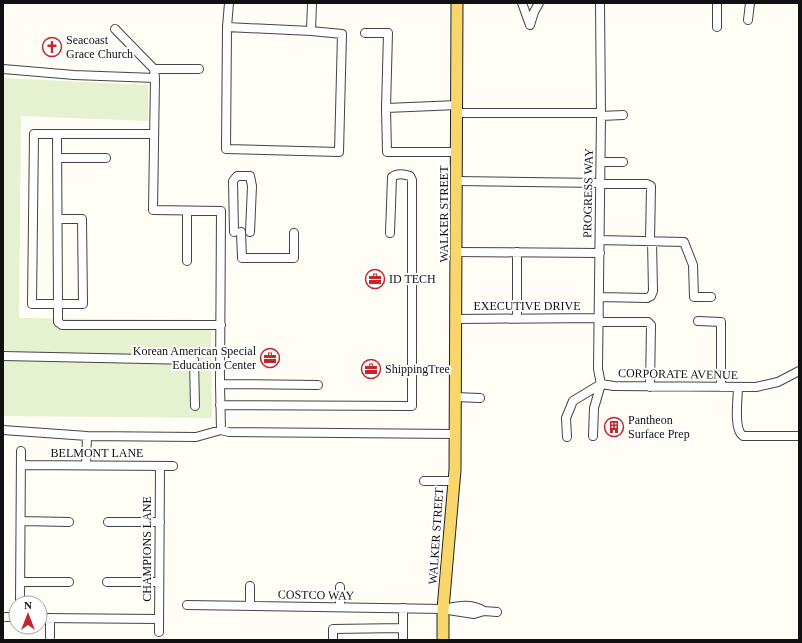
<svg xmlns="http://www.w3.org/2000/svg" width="802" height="643" font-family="Georgia,serif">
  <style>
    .pitch { fill: #e6f2cf }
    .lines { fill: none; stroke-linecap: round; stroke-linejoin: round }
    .minor-casing { stroke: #444; stroke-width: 10 }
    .major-casing { stroke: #222; stroke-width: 13 }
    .minor { stroke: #fff; stroke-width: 8 }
    .major { stroke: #f9d66b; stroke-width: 11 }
    .labels { text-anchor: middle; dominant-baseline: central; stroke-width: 4; stroke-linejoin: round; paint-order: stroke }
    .poi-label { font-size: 12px; fill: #111; stroke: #fff; text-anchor: start }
    .street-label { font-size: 12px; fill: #111; stroke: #fff }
  </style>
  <rect width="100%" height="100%" fill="#fffdf5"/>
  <path class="pitch" d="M3,78L148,85V121L21,116L19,318L211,320L212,418L3,416Z"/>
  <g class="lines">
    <g class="minor-casing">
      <path id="minor" d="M229,3L227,27L226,149L339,152L342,34L311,31L312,3
        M522,3L530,25
        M748,20L750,3
        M530,25L534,12L539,3
        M227,27L311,31
        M717,27V3
        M115,29L154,69L155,78
        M365,33H388L386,108L458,105
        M3,69L74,75L155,78L153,210L221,211L220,384L221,430
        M154,69H199
        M386,108L387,152H457
        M457,113H601
        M601,116L623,115
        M57,134L58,304H83L82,219H58
        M154,134H34L32,304H58V322L62,325H221
        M57,158H106
        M601,162H623
        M457,181L600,183
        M600,184H647L651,186L650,241
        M187,211V261
        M234,232L233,181L237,176H250L252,186L250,232
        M241,232L242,258H294V233
        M600,240L684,242L693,265L694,297H711
        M456,252L600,253
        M599,297L647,298L651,296L653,291L652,241
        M517,318V252
        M456,319L599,318
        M698,321L721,322V387
        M599,322H648L651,325L650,387
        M3,356L194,360L195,406
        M220,384L318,385
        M601,384L614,386L756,387L778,382L799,371
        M738,387C738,399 733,429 743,436H799
        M455,397L480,398
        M220,405L412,406V180L410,176C404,174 397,173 392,177L390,233
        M3,430L87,436L196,437L221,430L229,432L455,434
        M593,436L594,408L601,384L598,369L601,116L600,3
        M567,437L566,418L573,401L601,384
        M21,465L173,466
        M86,465L87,436
        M424,481H454
        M21,521L69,522
        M108,522H160
        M21,582H69
        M107,582H159
        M250,586V606
        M20,603L21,451
        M187,605L443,609C458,606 471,603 484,611
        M340,607V587
        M448,610L474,614L484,611L497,612
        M6,617H16
        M40,618L159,619
        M159,632L160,466
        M50,637V618
        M333,640V629L403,628
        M403,640V608"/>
    </g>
    <g class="major-casing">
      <path id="major" d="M443,640V609L455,470L457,3"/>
    </g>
    <use href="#minor" class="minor"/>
    <use href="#major" class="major"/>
  </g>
  <defs>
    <g id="church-ring" transform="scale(1)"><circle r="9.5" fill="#fff" stroke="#c4262e" stroke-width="1.5"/><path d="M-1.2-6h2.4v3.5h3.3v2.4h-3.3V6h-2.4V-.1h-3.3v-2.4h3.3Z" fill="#c4262e"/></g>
    <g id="office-ring" transform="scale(1)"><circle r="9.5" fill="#fff" stroke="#c4262e" stroke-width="1.5"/><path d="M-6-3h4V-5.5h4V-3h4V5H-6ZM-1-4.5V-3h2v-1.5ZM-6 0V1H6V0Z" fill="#c4262e"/></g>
    <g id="building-ring" transform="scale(1)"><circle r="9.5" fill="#fff" stroke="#c4262e" stroke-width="1.5"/><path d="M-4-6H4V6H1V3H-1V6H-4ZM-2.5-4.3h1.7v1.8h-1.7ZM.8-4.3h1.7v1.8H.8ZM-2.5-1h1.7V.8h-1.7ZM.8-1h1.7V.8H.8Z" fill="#c4262e"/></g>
  </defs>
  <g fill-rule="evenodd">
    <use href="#church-ring" x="52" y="47"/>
    <use href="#office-ring" x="375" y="279"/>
    <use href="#office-ring" x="270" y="358"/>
    <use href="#office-ring" x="371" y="369"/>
    <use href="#building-ring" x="614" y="427"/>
  </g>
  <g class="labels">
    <g class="poi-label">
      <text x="66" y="40">Seacoast<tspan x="66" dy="14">Grace Church</tspan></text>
      <text x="389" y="279">ID TECH</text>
      <text x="256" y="351" text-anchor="end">Korean American Special<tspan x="256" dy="14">Education Center</tspan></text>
      <text x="385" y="369">ShippingTree</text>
      <text x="628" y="420">Pantheon<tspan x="628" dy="14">Surface Prep</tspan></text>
    </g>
    <g class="street-label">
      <text transform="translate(588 193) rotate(-89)">PROGRESS WAY</text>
      <text transform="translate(444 214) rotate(-90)">WALKER STREET</text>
      <text x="527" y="306">EXECUTIVE DRIVE</text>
      <text transform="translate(678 374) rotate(1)">CORPORATE AVENUE</text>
      <text x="97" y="453">BELMONT LANE</text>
      <text transform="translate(436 536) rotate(-86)">WALKER STREET</text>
      <text transform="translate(147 549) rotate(-90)">CHAMPIONS LANE</text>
      <text transform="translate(316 595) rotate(1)">COSTCO WAY</text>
    </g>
  </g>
  <rect width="802" height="643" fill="none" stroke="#111111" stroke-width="8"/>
  <g transform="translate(28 615)"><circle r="19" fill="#ffffff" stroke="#a0a0a0"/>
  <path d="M0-3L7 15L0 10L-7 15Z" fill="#c4262e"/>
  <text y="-6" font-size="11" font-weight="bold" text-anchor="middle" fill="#111111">N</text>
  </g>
</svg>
